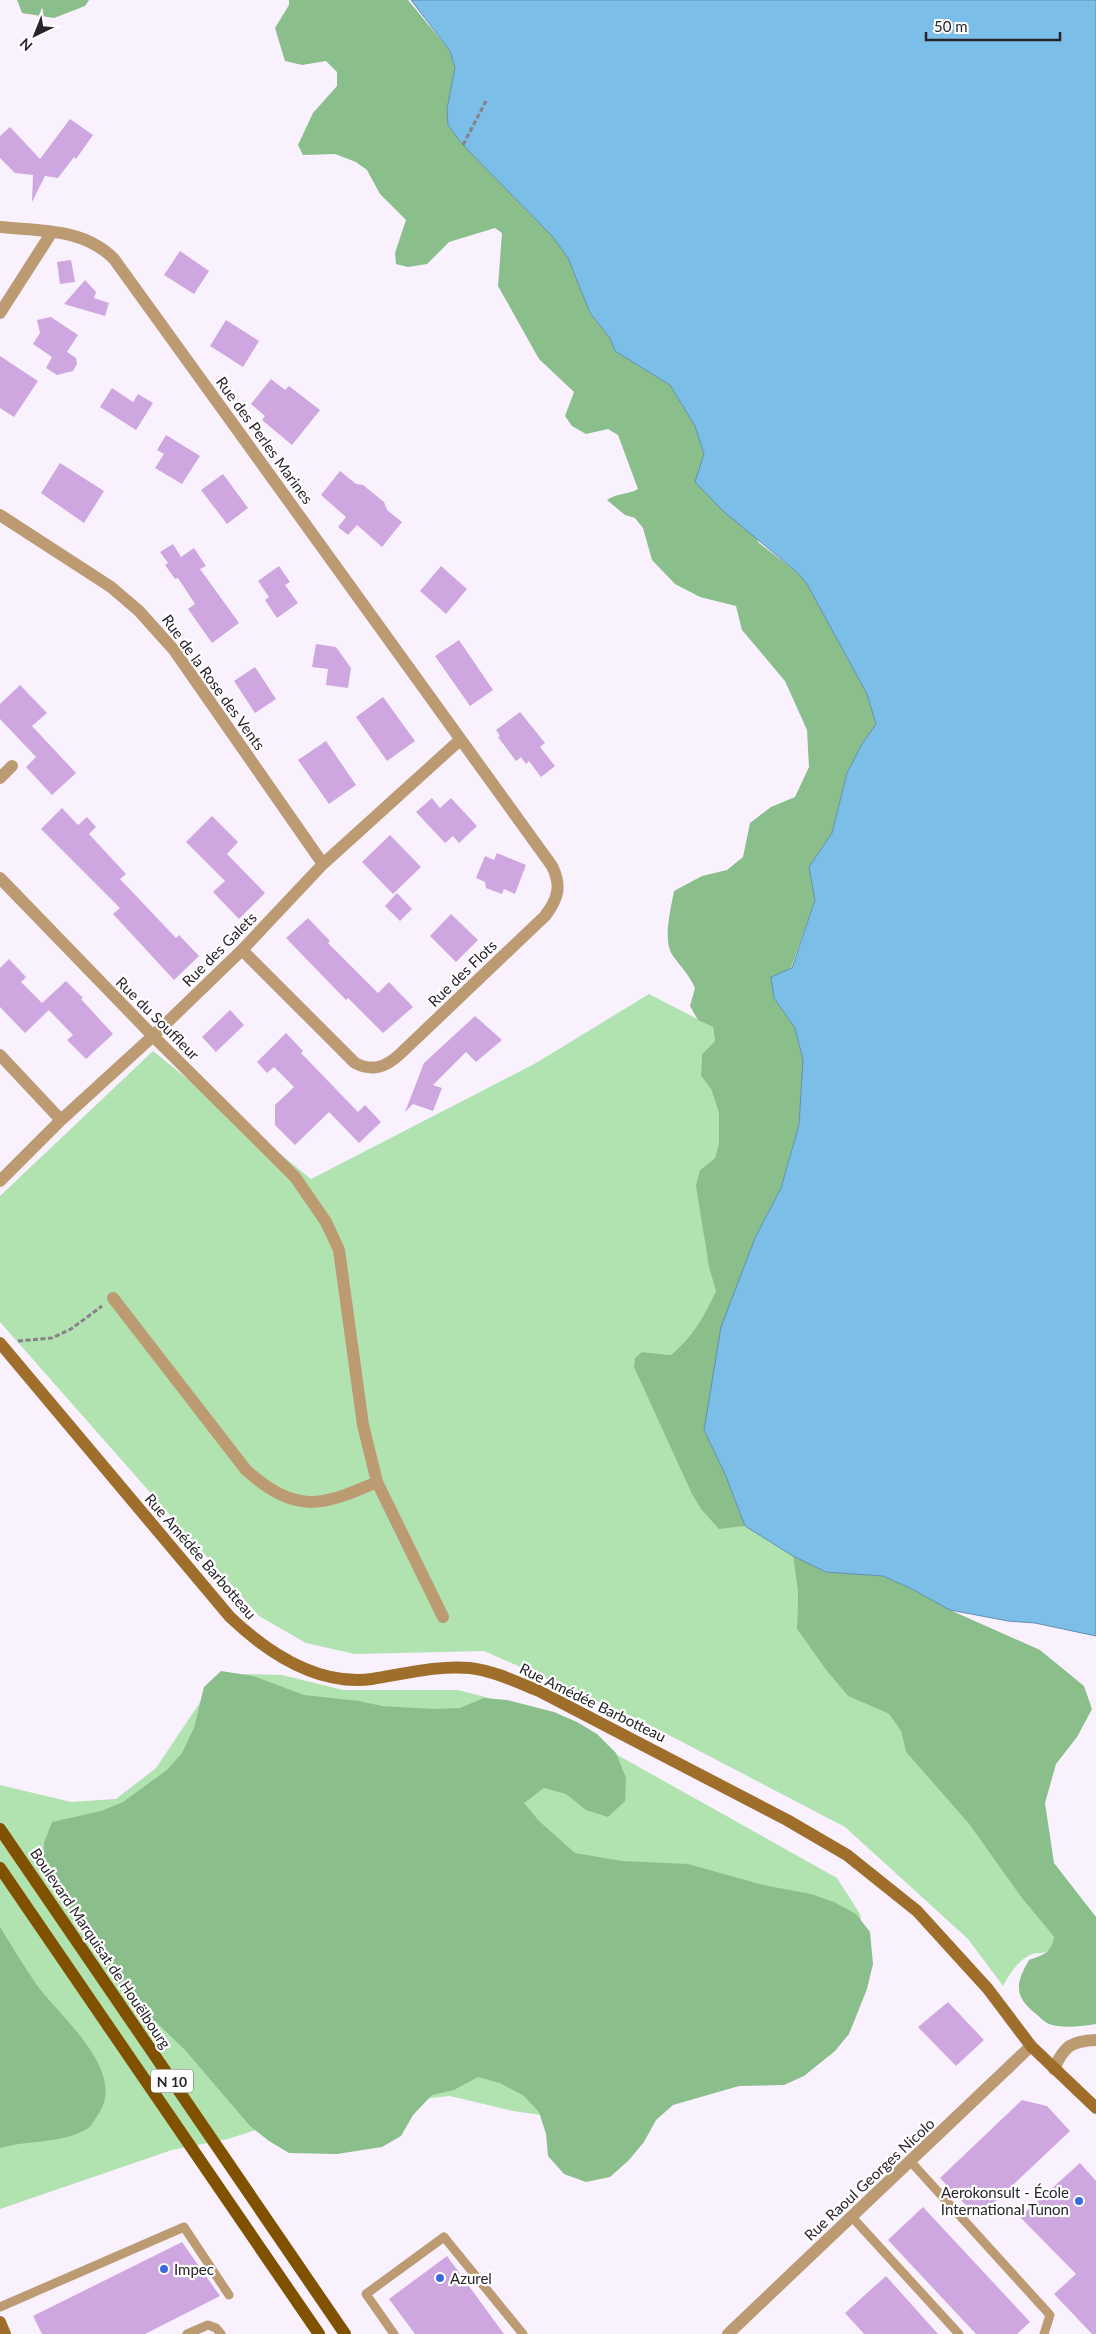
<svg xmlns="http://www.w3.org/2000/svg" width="1096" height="2334" font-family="Lato,sans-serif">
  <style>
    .green { fill: #b1e3b1 }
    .forest { fill: #8abe8b }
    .water { fill: #7bbee8; stroke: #6290af }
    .building { fill: #cfa7e0 }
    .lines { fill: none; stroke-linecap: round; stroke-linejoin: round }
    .path { stroke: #87808b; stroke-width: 3; stroke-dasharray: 5 2.5; stroke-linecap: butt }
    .lane { stroke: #bc9b72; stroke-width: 9 }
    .street { stroke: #bc9b72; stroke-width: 12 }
    .secondary { stroke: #9e6e2a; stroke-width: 12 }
    .primary { stroke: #805200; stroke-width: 12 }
    .poi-dot { fill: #3a6bdb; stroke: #fff; stroke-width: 2 }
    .labels { text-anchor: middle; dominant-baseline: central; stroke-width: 4.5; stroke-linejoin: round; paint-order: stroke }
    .shield { fill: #fff; stroke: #69656b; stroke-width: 1 }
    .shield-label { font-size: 14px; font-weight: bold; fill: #29232b }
    .street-label { font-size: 15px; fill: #29232b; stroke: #fff }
    .poi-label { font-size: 15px; fill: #29232b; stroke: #fff; text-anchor: start }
  </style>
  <rect width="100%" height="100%" fill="#faf1ff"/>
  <path class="green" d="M649,994L713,1027L715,1041L702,1054L701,1076L711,1089L719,1113V1143L715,1158L700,1170L705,1244L716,1291L701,1323L688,1340L671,1355L642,1352L719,1528L745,1526L793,1556L798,1592L797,1629L826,1670L848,1696L889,1714L901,1731L906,1752L969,1824L1021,1897L1054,1937C1049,1962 1039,1947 1025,1958C1015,1965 1009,1975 1003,1986L968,1939L845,1827L640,1720L484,1651L355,1654L306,1643L259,1616L0,1322V1196L153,1051L311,1179L536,1063Z
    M244,1674L282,1675L343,1690H458L539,1711L837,1878L860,1914L865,1943L583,2121L513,2111L450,2096L317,2110L228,2139L172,2150L0,2209V1785L71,1802L116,1799L156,1768L207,1692Z"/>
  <path class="forest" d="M17,0H89L85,6L54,18L22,13Z
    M289,0H408L450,51L455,68L447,109L448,125L463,145L552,236L568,258L590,313L610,338L615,351L670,385L695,426L704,454L759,543L798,573L807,584L867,694L876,724L862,744L847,773L832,833L809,867L815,900L791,968L774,998L795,1028L803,1060L799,1125L781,1188L755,1238L704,1430L725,1474L745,1526L719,1529L701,1509L692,1494L634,1367L635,1358L642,1352L671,1355C695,1334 702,1320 716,1291L709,1267L696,1186L700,1170L715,1158L719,1143V1113L711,1089L701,1076L702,1054L715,1041L713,1027L698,1020L690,1006L695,988C690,976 681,967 673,956C662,940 671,909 674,891L702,876L727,870L743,857L750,823L771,807L795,797L809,767L807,730L785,681L742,630L736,606L700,597L675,584L652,560L643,528L635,518L625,515L607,500C617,493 627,495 638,489L618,435L608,429L586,434L572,426L565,416L574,392L539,359L498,286L502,233L495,228L449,242L427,264L408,267L396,264L395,253L406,220L380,194L367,170L356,162L335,154L303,155L298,145L313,113L337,86V72L326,61L302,65L285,61L275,28L289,5Z
    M793,1556L826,1572L883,1576L912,1589L950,1610L1040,1650L1084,1686L1092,1709L1077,1737L1056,1764L1045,1803L1054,1863L1096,1917V2024C1083,2026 1062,2029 1049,2024C1044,2022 1040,2017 1036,2014C1014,1996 1015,1984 1029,1960C1043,1955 1051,1953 1054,1937L1021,1897L969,1824L906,1752L901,1731L889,1714L848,1696L826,1670L797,1629L798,1592Z
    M221,1671L253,1676L304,1695L359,1701L382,1706L433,1709L460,1708L484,1698L507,1700L554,1712L577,1722L597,1734L616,1753L626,1778L625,1801L608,1817L586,1810L566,1794L544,1788L524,1803L539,1821L575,1853L622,1861L688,1864L763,1885L811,1894L834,1902L856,1914L870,1932L873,1964L867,1989L849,2034L835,2051L804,2076L784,2085L739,2086L673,2105L656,2120L644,2142L629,2160L610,2177L586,2182L564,2174L548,2156L546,2134L539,2112L524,2096L500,2083L478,2077L454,2090L432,2095L413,2115L401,2136L382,2147L337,2154L289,2153L269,2141L250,2126L185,2050L130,1997L99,1959L73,1913L55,1892L42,1869L44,1843L52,1822L101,1811L123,1802L167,1770L182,1753L194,1728L204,1687Z
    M0,1927C13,1948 25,1968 39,1988C63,2019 129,2074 97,2116C94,2121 90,2128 85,2130C59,2144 28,2140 0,2148Z"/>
  <path class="water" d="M411,0H1096V1636L1035,1623L1008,1621L950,1610L912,1589L883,1576L826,1572L793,1556L745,1526L725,1474L704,1430L721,1327L755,1238L781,1188L799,1125L803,1060L795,1028L774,998L771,977L792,968L815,900L809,867L832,833L847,773L862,744L876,724L867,694L807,584L798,573L723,511L695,482L704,454L695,426L670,385L615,351L610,338L590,313L568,258L552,236L463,145L448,125L447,109L455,68L450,51Z"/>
  <path class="building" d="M70,119L93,135L76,159L74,157L58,178L45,176L32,202L33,175L15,173L0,158V136L10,127L40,159Z
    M180,251L209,271L194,294L164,275Z
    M71,260L75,282L60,284L57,262Z
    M85,280L96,292L94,298L109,303L105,316L64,304Z
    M51,317L78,335L67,352L76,358L77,364L73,371L57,375L46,368L52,357L33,344L40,333L37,320Z
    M226,320L259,341L243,367L210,346Z
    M0,356L38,381L14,417L0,408Z
    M271,379L285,390L289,386L320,410L292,445L262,420L265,416L251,404Z
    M112,388L133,402L138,394L153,403L136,430L100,407Z
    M166,435L200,456L182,484L155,468L164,454L157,450Z
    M60,463L104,491L84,523L41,493Z
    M340,471L356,484L363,485L384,502L387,510L402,522L382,547L357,525L348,535L338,527L346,517L321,495Z
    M223,474L248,508L227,524L201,490Z
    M173,544L181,557L194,548L206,566L200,569L239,623L212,643L188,609L195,604L178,578L175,579L165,565L168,563L160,552Z
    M279,566L290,582L285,585L298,603L277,618L265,600L269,597L258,581Z
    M441,566L467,589L446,614L420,591Z
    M459,640L493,690L470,706L435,656Z
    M316,644L336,647L351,668L348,688L326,685L328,669L312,667Z
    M255,667L276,699L255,713L234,681Z
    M20,685L47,713L32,726L76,773L52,795L26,767L36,757L0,719V704Z
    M383,697L415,741L387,761L356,717Z
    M520,712L545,743L540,747L555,766L541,777L529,761L526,764L521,757L516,761L498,737L500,736L496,730Z
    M326,741L356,785L329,804L298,760Z
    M432,798L440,808L451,798L477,826L459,843L453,836L445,843L416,812Z
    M62,808L78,825L87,817L96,827L89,834L126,874L120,879L176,938L179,935L199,956L174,980L113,914L120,908L41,829Z
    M212,816L238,842L227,854L265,893L239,919L213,892L225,881L186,842Z
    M390,835L421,867L393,894L362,862Z
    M497,853L526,865L515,894L504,889L502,894L486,888L485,882L476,878L485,856L494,860Z
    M397,893L412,909L400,921L385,906Z
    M451,914L478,940L456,962L430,936Z
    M308,918L330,941L328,943L378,993L389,982L413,1007L383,1033L348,998L346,1000L286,938Z
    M9,959L26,977L21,982L49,1010L25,1033L0,1007V968Z
    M66,981L83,998L81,999L113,1034L86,1059L67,1040L73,1035L42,1003Z
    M230,1010L244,1025L216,1052L202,1037Z
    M475,1016L502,1040L476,1062L466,1052L433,1085L442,1088L433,1111L413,1104L405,1112L424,1063Z
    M286,1033L303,1051L301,1053L358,1112L365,1105L381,1122L359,1143L329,1112L295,1145L275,1125V1105L294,1087L274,1067L267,1073L257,1062Z
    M948,2002L984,2040L956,2066L918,2027Z
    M1022,2100L1047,2106L1070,2131L978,2218L940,2178Z
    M1080,2163L1096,2181V2334H1092L1054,2294L1076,2274L1020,2217Z
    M923,2207L1030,2322L1017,2334H976L888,2240Z
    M182,2242L220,2296L145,2334H42L33,2316Z
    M447,2256L504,2334H415L389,2299Z
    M886,2276L938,2334H864L845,2313Z"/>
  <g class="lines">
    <path class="path" d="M463,145L486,101
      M18,1341L52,1338L71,1329L102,1306"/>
    <path class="lane" d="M911,2162L1050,2315L1044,2334
      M852,2217L959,2334
      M0,2307L184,2227L229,2295
      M187,2334L208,2325L216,2328L221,2334
      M394,2334L366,2294L444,2237L523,2334"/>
    <path class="street" d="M0,227C40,231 84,228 114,259L552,866C562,886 558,899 545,916L400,1054C386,1067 373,1072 355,1063L242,950
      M0,313L52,232
      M0,515L111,587L139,611L174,650L323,864
      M0,778L12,766
      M0,878L153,1036L295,1177L326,1222L339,1250L363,1425L377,1482L443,1617
      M0,1055L61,1120
      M0,1181L61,1120L153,1036L242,950L323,864L460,740
      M113,1298L246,1470C296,1514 320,1507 377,1482
      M1054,2069C1064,2046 1071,2041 1096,2040
      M728,2334L1031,2046"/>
    <path class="secondary" d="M0,1343L230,1617C268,1653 317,1686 372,1679C404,1674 438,1665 470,1668C494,1671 517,1682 539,1691L787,1820L847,1855L917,1911L988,1989L1031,2046L1096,2108
      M0,2322L5,2334"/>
    <path class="primary" d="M0,1829L345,2334
      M0,1868L319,2334"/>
  </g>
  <g class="poi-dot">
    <circle cx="1079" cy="2201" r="5"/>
    <circle cx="164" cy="2269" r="5"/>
    <circle cx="440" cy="2278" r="5"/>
  </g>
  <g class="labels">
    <rect class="shield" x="151" y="2069.5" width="42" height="23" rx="4"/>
    <g class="shield-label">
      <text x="172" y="2081">N 10</text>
    </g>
    <g class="street-label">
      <text transform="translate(265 440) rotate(54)">Rue des Perles Marines</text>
      <text transform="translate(214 682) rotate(54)">Rue de la Rose des Vents</text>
      <text transform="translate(219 949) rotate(-45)">Rue des Galets</text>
      <text transform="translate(462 973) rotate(-44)">Rue des Flots</text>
      <text transform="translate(158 1018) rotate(45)">Rue du Souffleur</text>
      <text transform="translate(201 1556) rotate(49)">Rue Amédée Barbotteau</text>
      <text transform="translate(593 1702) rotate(26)">Rue Amédée Barbotteau</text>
      <text transform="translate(101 1948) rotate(56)">Boulevard Marquisat de Houëlbourg</text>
      <text transform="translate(869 2179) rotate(-43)">Rue Raoul Georges Nicolo</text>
    </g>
    <g class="poi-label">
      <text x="1069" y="2192" text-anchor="end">Aerokonsult - École<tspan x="1069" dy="17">International Tunon</tspan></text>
      <text x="174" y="2269">Impec</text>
      <text x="450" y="2278">Azurel</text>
    </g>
  </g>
  <g transform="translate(35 35) rotate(223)" stroke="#ffffff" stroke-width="4" paint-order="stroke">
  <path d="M0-4L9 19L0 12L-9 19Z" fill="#29232b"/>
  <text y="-8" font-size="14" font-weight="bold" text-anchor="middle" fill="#29232b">N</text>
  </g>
  <path d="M926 32v8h134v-8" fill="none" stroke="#29232b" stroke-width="2.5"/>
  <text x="934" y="32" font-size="15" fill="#29232b" stroke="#ffffff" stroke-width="4" paint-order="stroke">50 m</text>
</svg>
